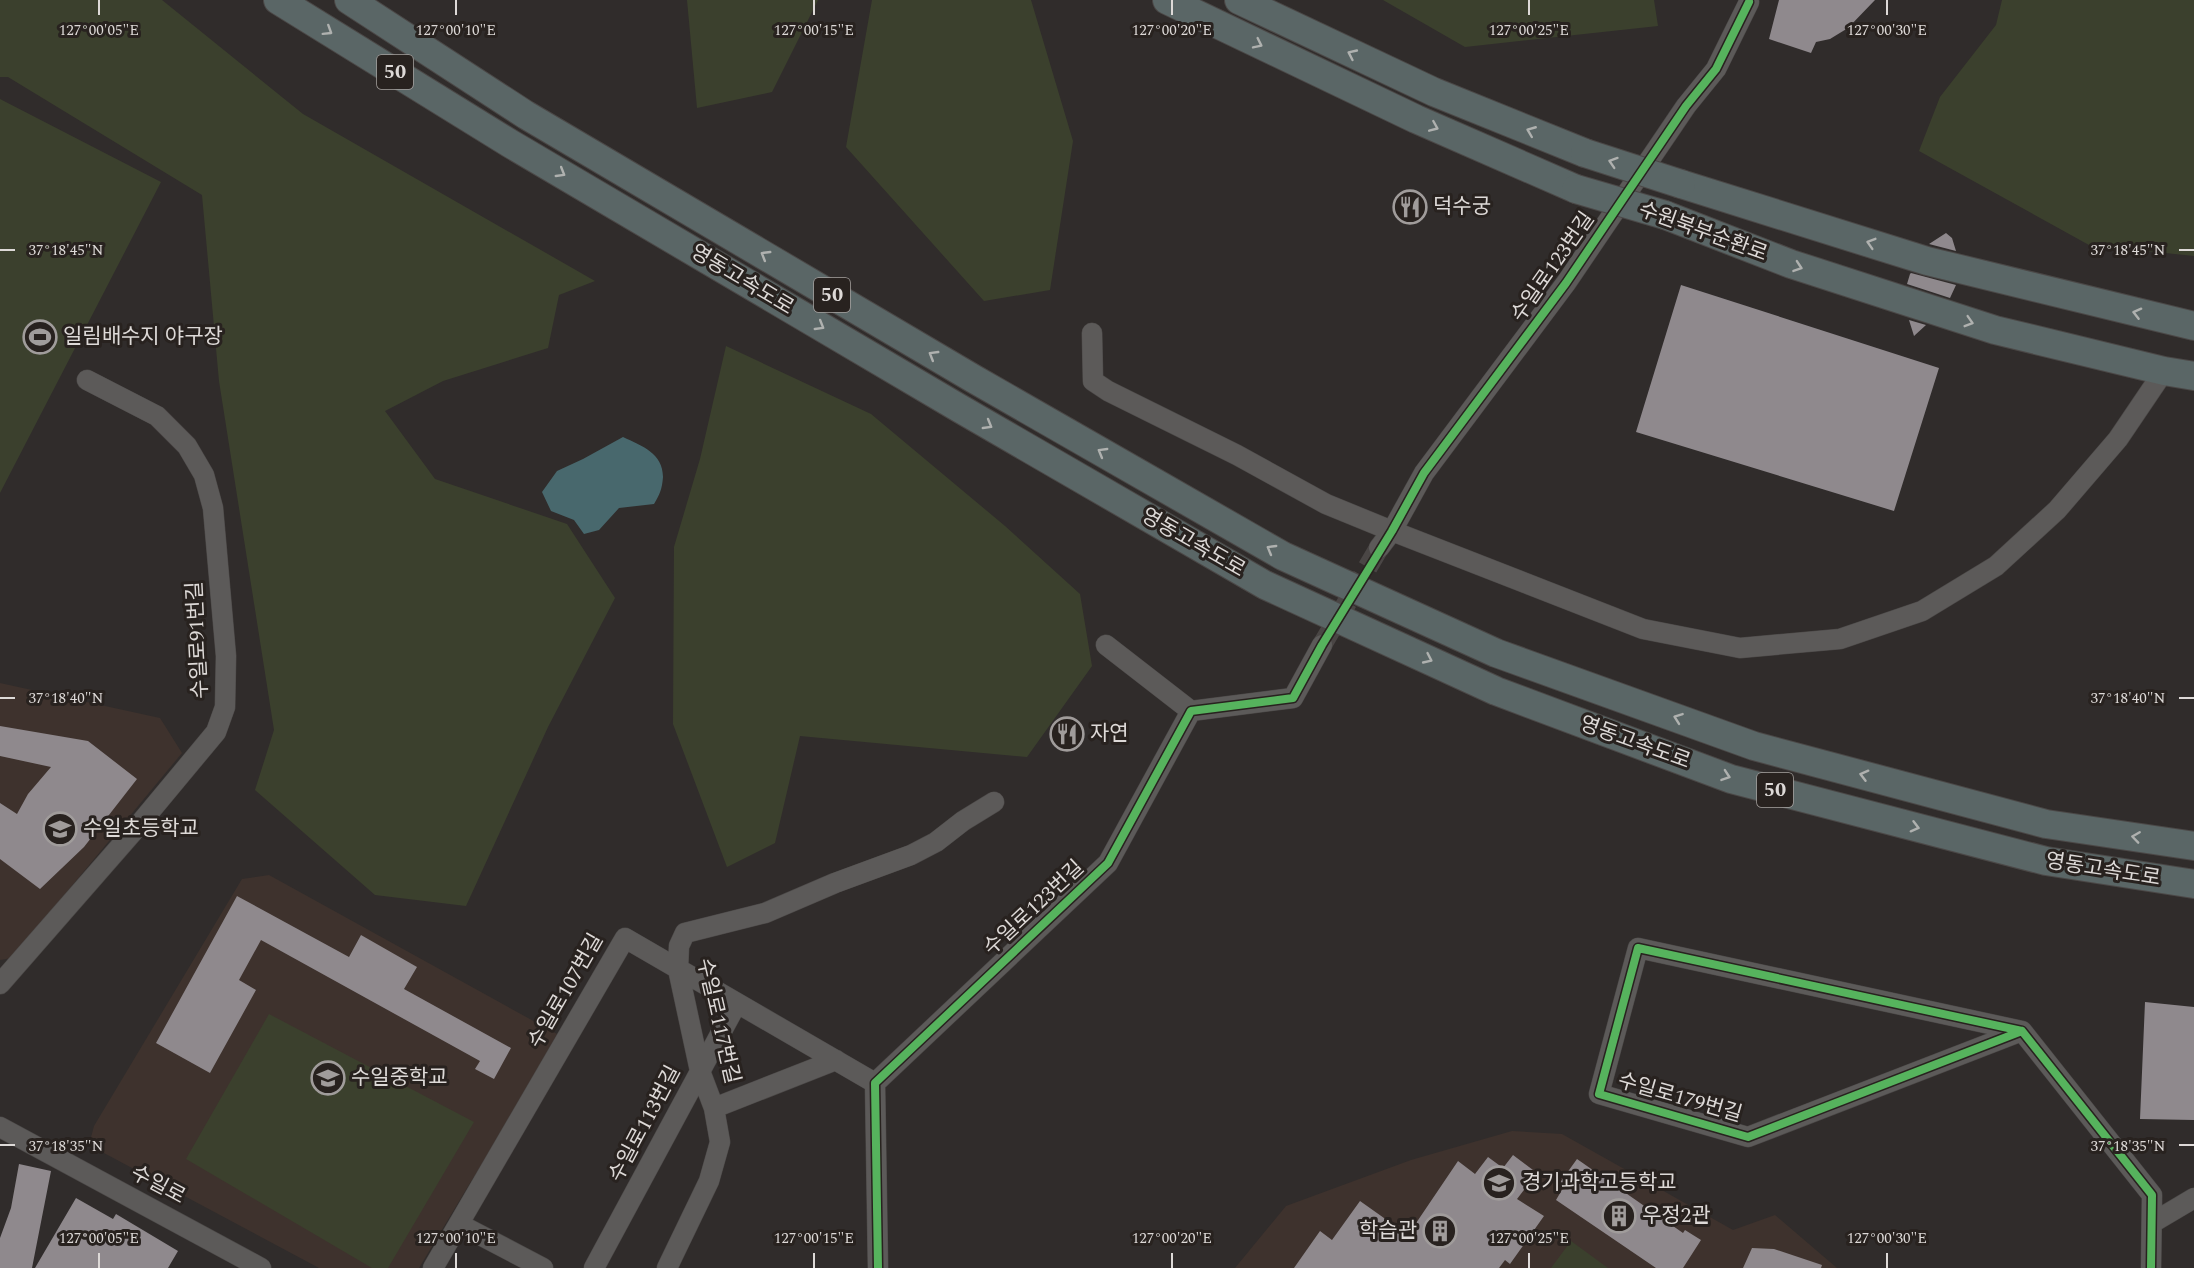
<svg xmlns="http://www.w3.org/2000/svg" width="2194" height="1268" font-family="Spectral,'Noto Sans KR',serif">
  <style>
    .built { fill: #3e322d }
    .green { fill: #3b402d }
    .water { fill: #48686d }
    .building { fill: #8f898d }
    .lines { fill: none; stroke-linecap: round; stroke-linejoin: round }
    .minor-tunnel { stroke: #4a4645; stroke-width: 20; stroke-dasharray: 20 10; stroke-linecap: butt }
    .minor-casing { stroke: #4b4847; stroke-width: 21 }
    .highway-casing { stroke: #4b4847; stroke-width: 30 }
    .minor { stroke: #5c5a59; stroke-width: 20 }
    .highway { stroke: #5a6666; stroke-width: 28 }
    .highway-bridge-casing { stroke: #4b4847; stroke-width: 30; stroke-linecap: butt }
    .highway-bridge { stroke: #5a6666; stroke-width: 28 }
    .cycleway-casing { stroke: #28221f; stroke-width: 11 }
    .cycleway { stroke: #56b35d; stroke-width: 8 }
    .oneway { stroke: #afb1af }
    .ticks { fill: none; stroke: #ddd9d7; stroke-width: 2 }
    .labels { text-anchor: middle; dominant-baseline: central; stroke-width: 6; stroke-linejoin: round; paint-order: stroke }
    .shield { fill: #28221f; stroke: #a7a2a0; stroke-width: 1.5 }
    .shield-label { font-size: 20px; font-weight: bold; fill: #ddd9d7 }
    .poi-label { font-size: 21px; fill: #ddd9d7; stroke: #28221f; text-anchor: start }
    .street-label { font-size: 21px; fill: #ddd9d7; stroke: #28221f }
    .ticks-label { font-size: 15px; text-anchor: middle; fill: #ddd9d7; stroke: #28221f; stroke-width: 6; stroke-linejoin: round; paint-order: stroke }
  </style>
  <rect width="100%" height="100%" fill="#302c2b"/>
  <path class="built" d="M0,683L160,718L182,753L12,958L0,960Z
    M269,875L557,1034L510,1122L470,1183L419,1268H319L89,1145L94,1126L242,879Z
    M1512,1131L1562,1134L1733,1230L1775,1215L1837,1268H1235L1286,1206L1411,1160Z"/>
  <path class="green" d="M0,0H162L303,114L595,281L559,295L548,348L443,381L385,411L435,479L567,524L615,598L548,727L466,906L375,895L255,790L274,730L219,381L202,195L8,77H0Z
    M687,0H818L772,92L697,108Z
    M872,0H1031L1073,141L1050,290L984,301L846,147Z
    M1383,0H1654L1658,26L1465,47Z
    M2002,0H2194V256L2089,245L1919,151L1940,97L1996,25Z
    M0,99L161,182L0,493Z
    M726,346L871,414L1005,526L1080,594L1092,666L1027,757L800,736L775,843L727,867L673,724L674,547L700,459Z
    M269,1014L474,1122L388,1268H372L186,1159Z
    M1571,1241L1608,1268H1551Z"/>
  <path class="water" d="M623,437C642,446 663,453 663,477C662,489 660,494 654,504L619,508L599,530L584,534L574,520L551,511L542,492L557,471L583,459Z"/>
  <path class="building" d="M1779,0H1875L1848,28L1830,39L1816,42L1811,53L1769,39Z
    M1946,233L1952,238L1956,251L1929,244Z
    M1910,274L1911,273L1956,285L1950,298L1907,284Z
    M1681,285L1939,368L1894,511L1636,432Z
    M1909,320L1926,325L1914,336Z
    M0,726L88,741L137,779L84,847L40,889L0,859V803L17,814L28,794L51,767L0,756Z
    M237,896L349,957L361,935L417,967L404,989L511,1048L494,1079L475,1069L480,1061L261,940L239,980L256,990L210,1073L156,1043Z
    M2145,1002L2194,1007V1120L2140,1119Z
    M1513,1155L1537,1173L1517,1199L1544,1216L1510,1264L1505,1260L1499,1268H1294L1320,1231L1332,1240L1360,1201L1408,1235L1458,1161L1475,1174L1488,1157L1503,1168Z
    M1577,1159L1683,1233L1685,1230L1701,1240L1683,1268H1656L1556,1200L1563,1188L1559,1184Z
    M19,1164L51,1171L32,1268H0V1238L11,1208Z
    M76,1198L113,1219L116,1214L178,1251L168,1268H35Z
    M1752,1248L1774,1249L1822,1265L1821,1268H1743Z"/>
  <g class="lines">
    <path class="minor-tunnel" d="M1322,645L1379,548"/>
    <g class="minor-casing">
      <path id="minor" d="M1092,333L1093,381L1108,391L1237,455L1326,504L1392,531L1643,629L1740,648L1840,639L1922,611L1996,566L2057,510L2118,439L2164,371
        M1379,548L1392,531L1424,473L1566,283L1686,106L1716,69L1749,2
        M1106,645L1191,711
        M0,984L132,833L216,732L225,707L226,656L213,508L204,475L187,446L157,416L87,380
        M2022,1031L1748,1137L1599,1094L1638,948L2022,1031L2152,1195L2151,1268
        M714,1108L836,1060
        M0,1127L261,1268
        M2152,1223L2194,1198
        M459,1224L543,1268
        M433,1268L625,938L875,1083
        M594,1268L737,1003
        M667,1268L709,1181L720,1142L714,1108L700,1071L678,969L679,946L685,933L765,913L835,883L911,855L936,842L963,821L994,802
        M878,1268L875,1083L1108,863L1191,711L1293,698L1322,645"/>
    </g>
    <g class="highway-casing">
      <path id="highway" d="M278,0L511,144L959,408L1265,585L1496,691L1731,779L2046,861L2194,884
        M349,0L526,115L974,379L1283,556L1496,653L1754,746L2046,824L2194,846
        M1167,0L1416,119L1576,189
        M1239,0L1434,92L1585,153
        M1681,184L1927,261L2194,326
        M1665,215L1791,264L1995,330L2164,371L2194,376"/>
    </g>
    <use href="#minor" class="minor"/>
    <use href="#highway" class="highway"/>
    <g class="highway-bridge-casing">
      <path id="highway-bridge" d="M1585,153L1681,184
        M1576,189L1665,215"/>
    </g>
    <use href="#highway-bridge" class="highway-bridge"/>
    <g class="cycleway-casing">
      <path id="cycleway" d="M2022,1031L1748,1137L1599,1094L1638,948L2022,1031L2152,1195L2151,1268
        M878,1268L875,1083L1108,863L1191,711L1293,698L1322,645L1392,531L1424,473L1566,283L1686,106L1716,69L1749,2"/>
    </g>
    <use href="#cycleway" class="cycleway"/>
  </g>
  <defs><path id="oneway-chevron" d="M-2-3.5L2.5 0L-2 3.5" fill="none" stroke-width="1.6" stroke-linecap="round" stroke-linejoin="round" transform="scale(1.5)"/></defs>
  <g class="oneway">
    <use href="#oneway-chevron" transform="translate(328 31) rotate(32)"/>
    <use href="#oneway-chevron" transform="translate(1258 44) rotate(26)"/>
    <use href="#oneway-chevron" transform="translate(1352 54) rotate(-155)"/>
    <use href="#oneway-chevron" transform="translate(1434 127) rotate(23)"/>
    <use href="#oneway-chevron" transform="translate(1531 131) rotate(-158)"/>
    <use href="#oneway-chevron" transform="translate(1613 162) rotate(-162)"/>
    <use href="#oneway-chevron" transform="translate(561 173) rotate(31)"/>
    <use href="#oneway-chevron" transform="translate(1871 243) rotate(-163)"/>
    <use href="#oneway-chevron" transform="translate(765 255) rotate(-149)"/>
    <use href="#oneway-chevron" transform="translate(1798 267) rotate(19)"/>
    <use href="#oneway-chevron" transform="translate(2137 313) rotate(-166)"/>
    <use href="#oneway-chevron" transform="translate(1969 322) rotate(17)"/>
    <use href="#oneway-chevron" transform="translate(820 326) rotate(31)"/>
    <use href="#oneway-chevron" transform="translate(933 355) rotate(-149)"/>
    <use href="#oneway-chevron" transform="translate(988 425) rotate(30)"/>
    <use href="#oneway-chevron" transform="translate(1102 452) rotate(-150)"/>
    <use href="#oneway-chevron" transform="translate(1271 549) rotate(-150)"/>
    <use href="#oneway-chevron" transform="translate(1428 659) rotate(25)"/>
    <use href="#oneway-chevron" transform="translate(1678 718) rotate(-160)"/>
    <use href="#oneway-chevron" transform="translate(1864 775) rotate(-165)"/>
    <use href="#oneway-chevron" transform="translate(1726 776) rotate(19)"/>
    <use href="#oneway-chevron" transform="translate(1915 827) rotate(15)"/>
    <use href="#oneway-chevron" transform="translate(2136 837) rotate(-172)"/>
  </g>
  <path class="ticks" d="M99,0V15M456,0V15M814,0V15M1172,0V15M1529,0V15M1887,0V15M0,250H15M2179,250H2194M0,698H15M2179,698H2194M0,1145H15M2179,1145H2194M99,1253V1268M456,1253V1268M814,1253V1268M1172,1253V1268M1529,1253V1268M1887,1253V1268"/>
  <defs>
    <g id="restaurant-ring" transform="scale(1.725)"><circle r="9.5" fill="#28221f" stroke="#a09c9b" stroke-width="1.5"/><path d="M-5-6h1v4h1v-4h1v4h1v-4h1v5L-1.5 .5V6h-2V.5L-5-1ZM5-6V6H3V1.5H1.5Q1.5-4 5-6Z" fill="#a09c9b"/></g>
    <g id="stadium-ring" transform="scale(1.725)"><circle r="9.5" fill="#28221f" stroke="#a09c9b" stroke-width="1.5"/><path d="M0-5a6.5 5 0 1 0 0 10a6.5 5 0 1 0 0-10ZM-3.5-1.8h7v3.6h-7Z" fill="#a09c9b"/></g>
    <g id="school-ring" transform="scale(1.725)"><circle r="9.5" fill="#28221f" stroke="#a09c9b" stroke-width="1.5"/><path d="M0-5L7-2L0 1L-7-2ZM-4 1L0 2.5L4 1V4Q0 6-4 4Z" fill="#a09c9b"/></g>
    <g id="building-ring" transform="scale(1.725)"><circle r="9.5" fill="#28221f" stroke="#a09c9b" stroke-width="1.5"/><path d="M-4-6H4V6H1V3H-1V6H-4ZM-2.5-4.3h1.7v1.8h-1.7ZM.8-4.3h1.7v1.8H.8ZM-2.5-1h1.7V.8h-1.7ZM.8-1h1.7V.8H.8Z" fill="#a09c9b"/></g>
  </defs>
  <g fill-rule="evenodd">
    <use href="#restaurant-ring" x="1410" y="207"/>
    <use href="#stadium-ring" x="40" y="337"/>
    <use href="#restaurant-ring" x="1067" y="734"/>
    <use href="#school-ring" x="60" y="829"/>
    <use href="#school-ring" x="328" y="1078"/>
    <use href="#school-ring" x="1499" y="1183"/>
    <use href="#building-ring" x="1619" y="1216"/>
    <use href="#building-ring" x="1440" y="1231"/>
  </g>
  <g class="labels">
    <g class="shield">
      <rect x="377" y="55" width="36" height="34" rx="4.5"/>
      <rect x="814" y="278" width="36" height="34" rx="4.5"/>
      <rect x="1757" y="773" width="36" height="34" rx="4.5"/>
    </g>
    <g class="shield-label">
      <text x="395" y="72">50</text>
      <text x="832" y="295">50</text>
      <text x="1775" y="790">50</text>
    </g>
    <g class="poi-label">
      <text x="1433" y="207">덕수궁</text>
      <text x="63" y="337">일림배수지 야구장</text>
      <text x="1090" y="734">자연</text>
      <text x="83" y="829">수일초등학교</text>
      <text x="351" y="1078">수일중학교</text>
      <text x="1522" y="1183">경기과학고등학교</text>
      <text x="1642" y="1216">우정2관</text>
      <text x="1417" y="1231" text-anchor="end">학습관</text>
    </g>
    <g class="street-label">
      <text transform="translate(1703 232) rotate(20)">수원북부순환로</text>
      <text transform="translate(1553 267) rotate(-55)">수일로123번길</text>
      <text transform="translate(742 280) rotate(31)">영동고속도로</text>
      <text transform="translate(1193 543) rotate(30)">영동고속도로</text>
      <text transform="translate(198 640) rotate(-93)">수일로91번길</text>
      <text transform="translate(1635 743) rotate(20)">영동고속도로</text>
      <text transform="translate(2103 870) rotate(9)">영동고속도로</text>
      <text transform="translate(1034 908) rotate(-43)">수일로123번길</text>
      <text transform="translate(566 991) rotate(-60)">수일로107번길</text>
      <text transform="translate(718 1021) rotate(77)">수일로117번길</text>
      <text transform="translate(1680 1098) rotate(16)">수일로179번길</text>
      <text transform="translate(645 1124) rotate(-62)">수일로113번길</text>
      <text transform="translate(158 1185) rotate(28)">수일로</text>
    </g>
  </g>
  <g class="ticks-label">
    <text x="99" y="35">127°00'05"E</text>
    <text x="456" y="35">127°00'10"E</text>
    <text x="814" y="35">127°00'15"E</text>
    <text x="1172" y="35">127°00'20"E</text>
    <text x="1529" y="35">127°00'25"E</text>
    <text x="1887" y="35">127°00'30"E</text>
    <text x="66" y="255">37°18'45"N</text>
    <text x="2128" y="255">37°18'45"N</text>
    <text x="66" y="703">37°18'40"N</text>
    <text x="2128" y="703">37°18'40"N</text>
    <text x="66" y="1151">37°18'35"N</text>
    <text x="2128" y="1151">37°18'35"N</text>
    <text x="99" y="1243">127°00'05"E</text>
    <text x="456" y="1243">127°00'10"E</text>
    <text x="814" y="1243">127°00'15"E</text>
    <text x="1172" y="1243">127°00'20"E</text>
    <text x="1529" y="1243">127°00'25"E</text>
    <text x="1887" y="1243">127°00'30"E</text>
  </g>
</svg>
